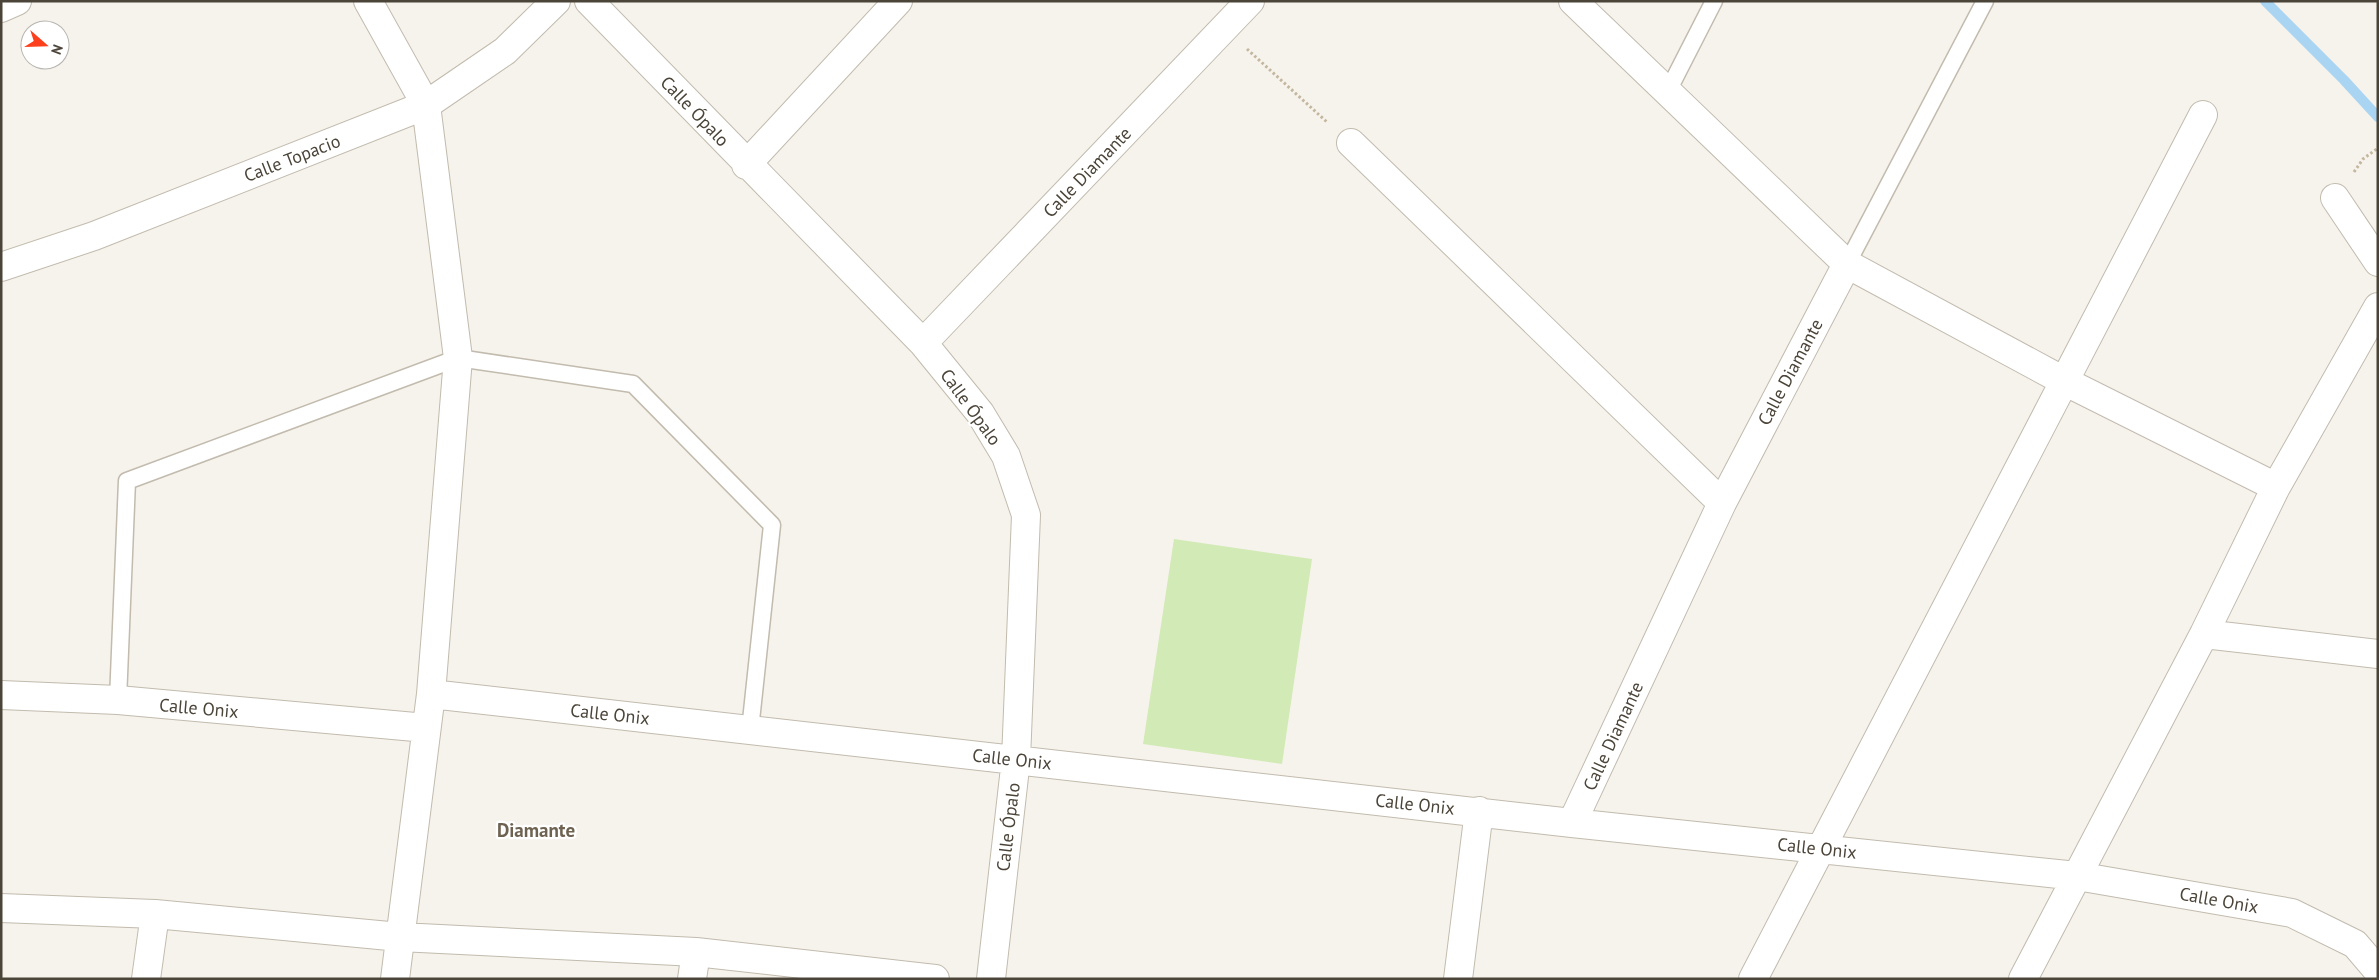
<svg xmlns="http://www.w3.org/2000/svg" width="2379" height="980" font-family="'PT Sans',sans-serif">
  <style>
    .green { fill: #d2eab5 }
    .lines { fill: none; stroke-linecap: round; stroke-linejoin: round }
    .stream { stroke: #a9d4f2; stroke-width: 10 }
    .lane-casing { stroke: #c2bbae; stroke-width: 19 }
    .street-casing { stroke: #c2bbae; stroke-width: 30 }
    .path { stroke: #c4b79f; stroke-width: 3; stroke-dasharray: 2.5 2.5; stroke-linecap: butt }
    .lane { stroke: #fff; stroke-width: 16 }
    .street { stroke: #fff; stroke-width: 28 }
    .labels { text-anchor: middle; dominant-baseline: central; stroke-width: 4.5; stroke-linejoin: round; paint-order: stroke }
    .street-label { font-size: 18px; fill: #4b4439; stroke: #fff }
    .neighbourhood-label { font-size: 19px; font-weight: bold; fill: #6e6250; stroke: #fff }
  </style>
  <rect width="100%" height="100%" fill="#f6f3ec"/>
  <path class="green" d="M1174,539L1312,559L1282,764L1143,744Z"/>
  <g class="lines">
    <path class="stream" d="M2265,1L2344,80L2378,117"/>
    <g class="lane-casing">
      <path id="lane" d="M1668,91L1714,1
        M1847,264L1985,1
        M118,700L127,481L458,358L633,384L772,525L750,730"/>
    </g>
    <g class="street-casing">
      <path id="street" d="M368,1L426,105L458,358L431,694L395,979
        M589,1L923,343L980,413L1006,456L1026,515L1016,759L991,979
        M1,8L17,1
        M1351,143L1722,503
        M746,165L898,1
        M2335,198L2378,262
        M1847,264L2064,381L2276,487
        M1,267L94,236L426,105L505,51L556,1
        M923,343L1250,1
        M2204,634L2378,654
        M431,694L1572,823L2077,876L2292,913L2355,944L2378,971
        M1,695L118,700L426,728
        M1572,823L1722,503L1847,264L1573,1
        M1,908L155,914L400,937L696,952L935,979
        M146,979L155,914
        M692,979L696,952
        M1458,979L1479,811
        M1753,979L2203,115
        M2023,979L2204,634L2276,487L2378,307"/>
    </g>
    <path class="path" d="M1247,49L1328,123
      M2354,172L2363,159L2378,148"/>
    <use href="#lane" class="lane"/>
    <use href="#street" class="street"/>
  </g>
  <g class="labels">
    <g class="street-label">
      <text transform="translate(695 111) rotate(46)">Calle Ópalo</text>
      <text transform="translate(292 158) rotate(-21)">Calle Topacio</text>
      <text transform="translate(1087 172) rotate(-46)">Calle Diamante</text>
      <text transform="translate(1790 372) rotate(-62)">Calle Diamante</text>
      <text transform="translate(971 407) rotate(54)">Calle Ópalo</text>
      <text transform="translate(199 708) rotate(5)">Calle Onix</text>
      <text transform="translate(610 714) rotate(6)">Calle Onix</text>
      <text transform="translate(1613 736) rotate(-65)">Calle Diamante</text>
      <text transform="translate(1012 759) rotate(6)">Calle Onix</text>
      <text transform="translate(1415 804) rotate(6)">Calle Onix</text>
      <text transform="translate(1008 827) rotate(-83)">Calle Ópalo</text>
      <text transform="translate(1817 848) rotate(6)">Calle Onix</text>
      <text transform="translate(2219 900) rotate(10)">Calle Onix</text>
    </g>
    <g class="neighbourhood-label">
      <text x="536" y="830">Diamante</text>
    </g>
  </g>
  <rect width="2379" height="980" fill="none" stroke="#4b4439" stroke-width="5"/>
  <g transform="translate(45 45) rotate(110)"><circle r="24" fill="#ffffff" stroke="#b7b4b0"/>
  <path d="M0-4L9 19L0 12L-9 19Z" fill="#fc3f1d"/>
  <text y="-8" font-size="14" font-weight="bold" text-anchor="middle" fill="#4b4439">N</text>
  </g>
</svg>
